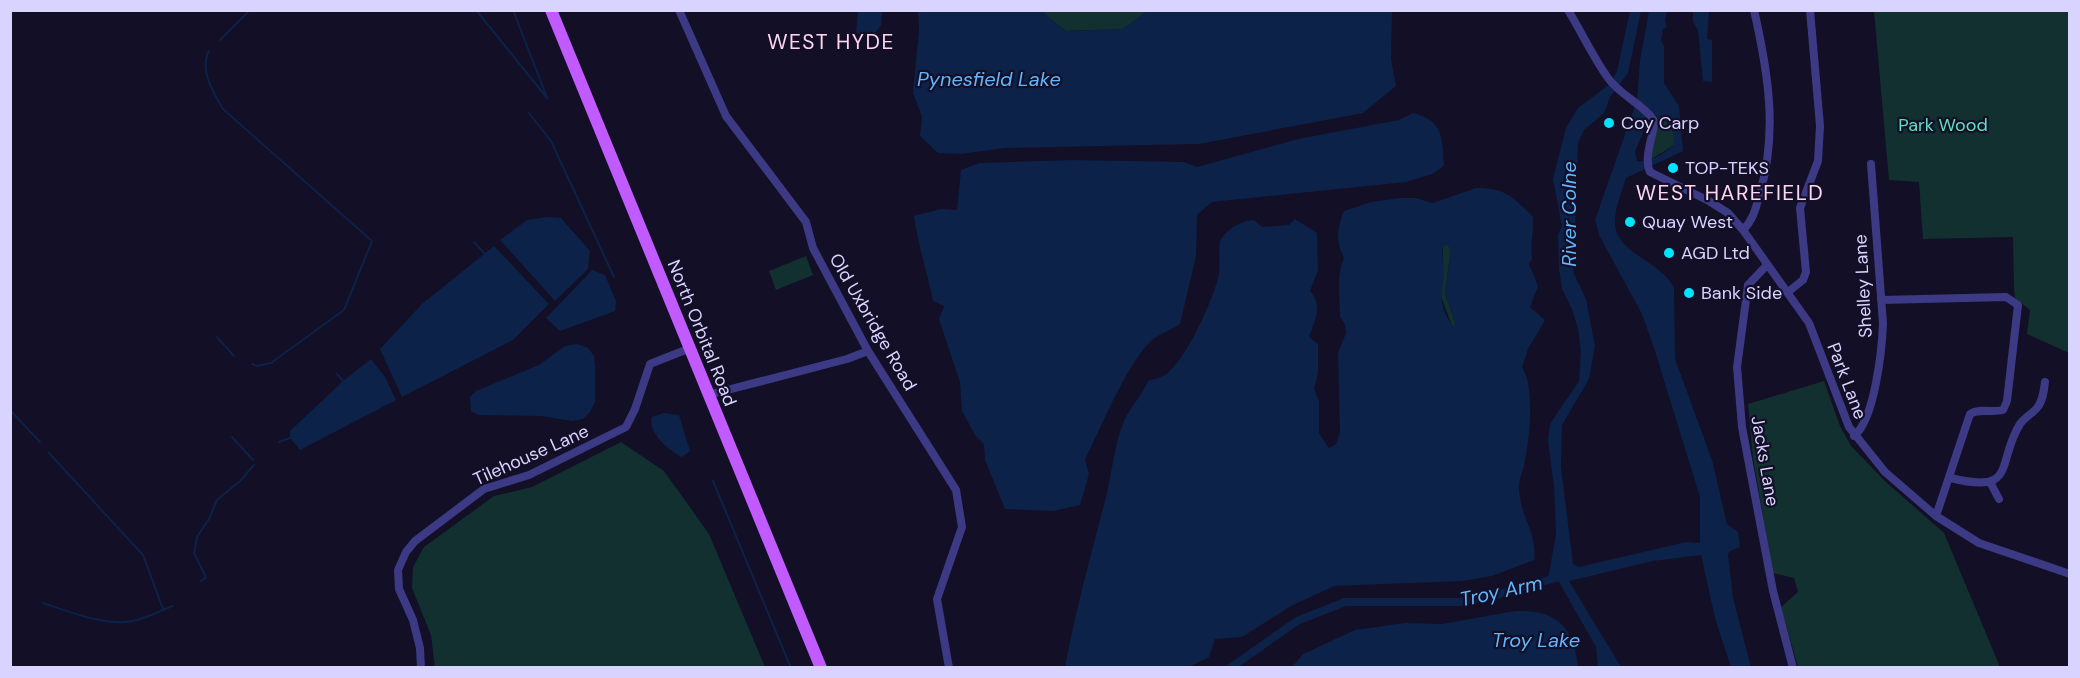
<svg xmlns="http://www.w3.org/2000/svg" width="2080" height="678" font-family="'DM Sans',sans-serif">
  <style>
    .green { fill: #12302f }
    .water { fill: #0c2248; fill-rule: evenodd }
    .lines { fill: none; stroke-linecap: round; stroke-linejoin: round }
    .stream { stroke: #0c2248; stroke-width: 2 }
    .canal { stroke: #0c2248; stroke-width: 8 }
    .street { stroke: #3d3a85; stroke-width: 8 }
    .primary { stroke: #c25bff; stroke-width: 12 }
    .poi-dot { fill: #00e5ff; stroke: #130f26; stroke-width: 2 }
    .labels { text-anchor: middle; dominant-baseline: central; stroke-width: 4.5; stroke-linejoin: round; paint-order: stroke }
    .poi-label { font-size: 18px; fill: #d9d4ff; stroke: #130f26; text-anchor: start }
    .park-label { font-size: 18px; fill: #5fe0c0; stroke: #130f26 }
    .street-label { font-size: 18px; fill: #d9d4ff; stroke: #130f26 }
    .water-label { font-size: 20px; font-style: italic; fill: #62b6ff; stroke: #130f26 }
    .quarter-label { font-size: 21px; letter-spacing: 1.5px; fill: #ffd6f0; stroke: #130f26 }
  </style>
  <rect width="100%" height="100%" fill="#130f26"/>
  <path class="green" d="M1045,10L1148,11L1123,29L1066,31L1044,14Z
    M1874,11H2069V353L2027,334L2030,310L2015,298L2014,290L2013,237L1923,239L1919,182L1889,180Z
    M1657,116C1670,123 1675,129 1674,145L1650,160L1658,124Z
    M1448,244L1451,249L1445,293L1456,325L1452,326L1439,291L1443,280V246Z
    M806,256L813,275L776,290L769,271Z
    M1824,381L1840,426L1851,446L1886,482L1944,533L2000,667H1798L1781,607L1798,592L1794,578L1773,573L1753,458L1748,404Z
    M621,442L664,471L709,534L765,667H435L431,635L412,588L413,567L424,547L494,496L532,487Z"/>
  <path class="water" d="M858,10L882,11L881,25L873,36L863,38L856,32Z
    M918,11H1045L1044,14L1066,31L1123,29L1148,11H1392L1391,59L1396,86L1363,113L1199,144L1005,148L961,154L938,153L920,136L922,117L913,93L919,31Z
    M1630,11H1641L1628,73L1610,97L1604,113L1584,130L1578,143L1575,233L1572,258L1574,274L1586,299L1595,346L1589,379L1562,425L1561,467L1573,564L1579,567L1686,542L1700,543V497L1655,351L1642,314L1600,237L1595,220L1637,100L1640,60L1649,11H1667L1665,21L1667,27L1663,29L1661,41L1664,46V83L1679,106L1683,151L1626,178C1622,191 1616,205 1615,219C1612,253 1661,260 1674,288L1675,359L1712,460L1727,524L1738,532L1740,547L1730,551L1728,554L1733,598L1751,667H1731L1715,618L1701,555L1653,561L1569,581L1621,667H1598L1596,647L1559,582L1548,579L1556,534L1554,486L1548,441L1550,424L1579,381L1581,352L1578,329L1572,309L1562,289L1559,269L1558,235L1562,226L1553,179L1566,128L1578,108L1610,84L1617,71ZM1651,113C1667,120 1675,127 1674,145C1664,153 1651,163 1637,161L1635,152Z
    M1693,11H1709L1707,39L1712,40V82L1703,81L1698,30L1693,22Z
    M1413,113C1444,121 1442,138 1444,166L1432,174L1406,182L1212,202L1197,215L1196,256L1180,324C1171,330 1159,334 1151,341C1128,362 1099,431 1085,460L1089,474L1080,505L1053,511L1005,509L985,460L984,444L975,435L962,411L960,382L939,319L944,306L933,301C927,272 918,245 914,216L941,209L957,210L961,170L979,163L1072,160L1184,162L1197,167L1298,139L1399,120Z
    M1476,188C1506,188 1513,197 1533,217C1534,232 1530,244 1532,259L1529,264L1538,286L1530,307L1545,320L1528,349L1522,367C1536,389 1529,441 1524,466C1522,474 1518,482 1519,489C1520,515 1538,535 1534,560L1492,576L1463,581L1334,586L1291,606L1242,637L1215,639L1209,657L1189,667H1065C1076,608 1092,551 1107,493C1112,471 1116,436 1126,417C1133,404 1142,395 1148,381C1153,379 1160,378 1165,375C1185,362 1212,302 1218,278C1221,267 1218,251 1220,242C1224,230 1243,220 1254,220L1262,227L1289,225L1295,219L1317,233L1318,270L1310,291C1323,306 1315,320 1309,337L1318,344V373L1314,389L1319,401V433L1329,448L1336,444L1340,431L1338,353L1346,333L1345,324L1340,317C1340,297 1336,276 1344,258C1335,241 1337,228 1344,211L1371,202L1400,198H1415L1433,203ZM1447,244L1451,250L1445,293L1456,325H1452C1441,310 1440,298 1443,280C1445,269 1441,257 1443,246Z
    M547,217L561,218L590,251L588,269L555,301L500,240L527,220Z
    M494,246L549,304L513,340L402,397L380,349L422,304Z
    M592,270L605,275L616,301L615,311L560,331L546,318Z
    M577,344L588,348L594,356L595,365V402L590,412L583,419L572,421L541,416L478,415L471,411L470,397L476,391L539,365L565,346Z
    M371,359L385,377L396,400L300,450L290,438V431L343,381Z
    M664,413L679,415L690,451L682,457C670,451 647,433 652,417Z
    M1515,611C1556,610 1574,626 1578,667H1292L1303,654L1355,630L1405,623L1442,624Z"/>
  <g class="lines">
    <path class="stream" d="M476,10L547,98
      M513,10L546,95
      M220,40L250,10
      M209,51C199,70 213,92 223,109L372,241L344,310L271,363L257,366L252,364
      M529,113L551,141L614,277
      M474,242L485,254
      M217,337L234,356
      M337,374L343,381
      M10,410L40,442
      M232,437L253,460
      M279,442L290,438
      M49,453L143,555L163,609
      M713,481L791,668
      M201,581L206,577L194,553L197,537L209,519L217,500L240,481L254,465
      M43,603C70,612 109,628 137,620C149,617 161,610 173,606"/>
    <path class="canal" d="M1230,668L1297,621L1345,602H1460L1500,594L1559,577"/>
    <path class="street" d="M679,10L726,116L806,222L813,248L868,351L956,490L962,527L937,599L949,668
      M1568,10C1582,33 1593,57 1608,78C1620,95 1642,104 1653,119C1658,126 1642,155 1650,172L1709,201L1728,213L1743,230L1809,323L1849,427L1885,472L1936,516L1979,543L2070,574
      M1743,230C1754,219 1756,207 1760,193C1778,131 1768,72 1754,10
      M1767,265L1748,285L1737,367L1742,427L1773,591L1793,668
      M1788,292L1803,280L1806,272L1800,208L1818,161L1820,126L1810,10
      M1881,300L2006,297L2018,305L2007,401L2003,410C1992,413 1979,408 1970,414L1936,516
      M708,395L847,359L868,351
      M1854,436C1875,419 1882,349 1883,323L1871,164
      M1951,478C2018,495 1996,462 2020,424C2025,417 2032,414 2037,408C2043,401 2044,390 2045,382
      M1990,482L1999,499
      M421,668L420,648L413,620L399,589L398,570L406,552L415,541L484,489L529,475L626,427L635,409L650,364L688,349"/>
    <path class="primary" d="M551,10L821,668"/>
  </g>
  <g class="poi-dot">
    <circle cx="1609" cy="123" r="6"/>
    <circle cx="1673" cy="168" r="6"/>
    <circle cx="1630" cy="222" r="6"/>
    <circle cx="1669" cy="253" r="6"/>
    <circle cx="1689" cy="293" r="6"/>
  </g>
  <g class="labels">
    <g class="poi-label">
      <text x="1621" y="123">Coy Carp</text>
      <text x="1685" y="168">TOP-TEKS</text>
      <text x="1642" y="222">Quay West</text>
      <text x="1681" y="253">AGD Ltd</text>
      <text x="1701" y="293">Bank Side</text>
    </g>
    <g class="park-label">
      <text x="1943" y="125">Park Wood</text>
    </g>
    <g class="street-label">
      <text transform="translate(1863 286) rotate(-93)">Shelley Lane</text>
      <text transform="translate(873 322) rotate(60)">Old Uxbridge Road</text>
      <text transform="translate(702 333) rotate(68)">North Orbital Road</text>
      <text transform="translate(1847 381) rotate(69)">Park Lane</text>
      <text transform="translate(531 455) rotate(-24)">Tilehouse Lane</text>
      <text transform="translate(1765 461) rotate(80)">Jacks Lane</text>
    </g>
    <g class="water-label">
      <text x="989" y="79">Pynesfield Lake</text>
      <text transform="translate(1569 214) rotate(-90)">River Colne</text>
      <text transform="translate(1501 591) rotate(-12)">Troy Arm</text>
      <text x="1536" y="640">Troy Lake</text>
    </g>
    <g class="quarter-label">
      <text x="831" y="42">WEST HYDE</text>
      <text x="1730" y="193">WEST HAREFIELD</text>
    </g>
  </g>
  <rect width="2080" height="678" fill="none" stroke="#d9d4ff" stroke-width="24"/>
</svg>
